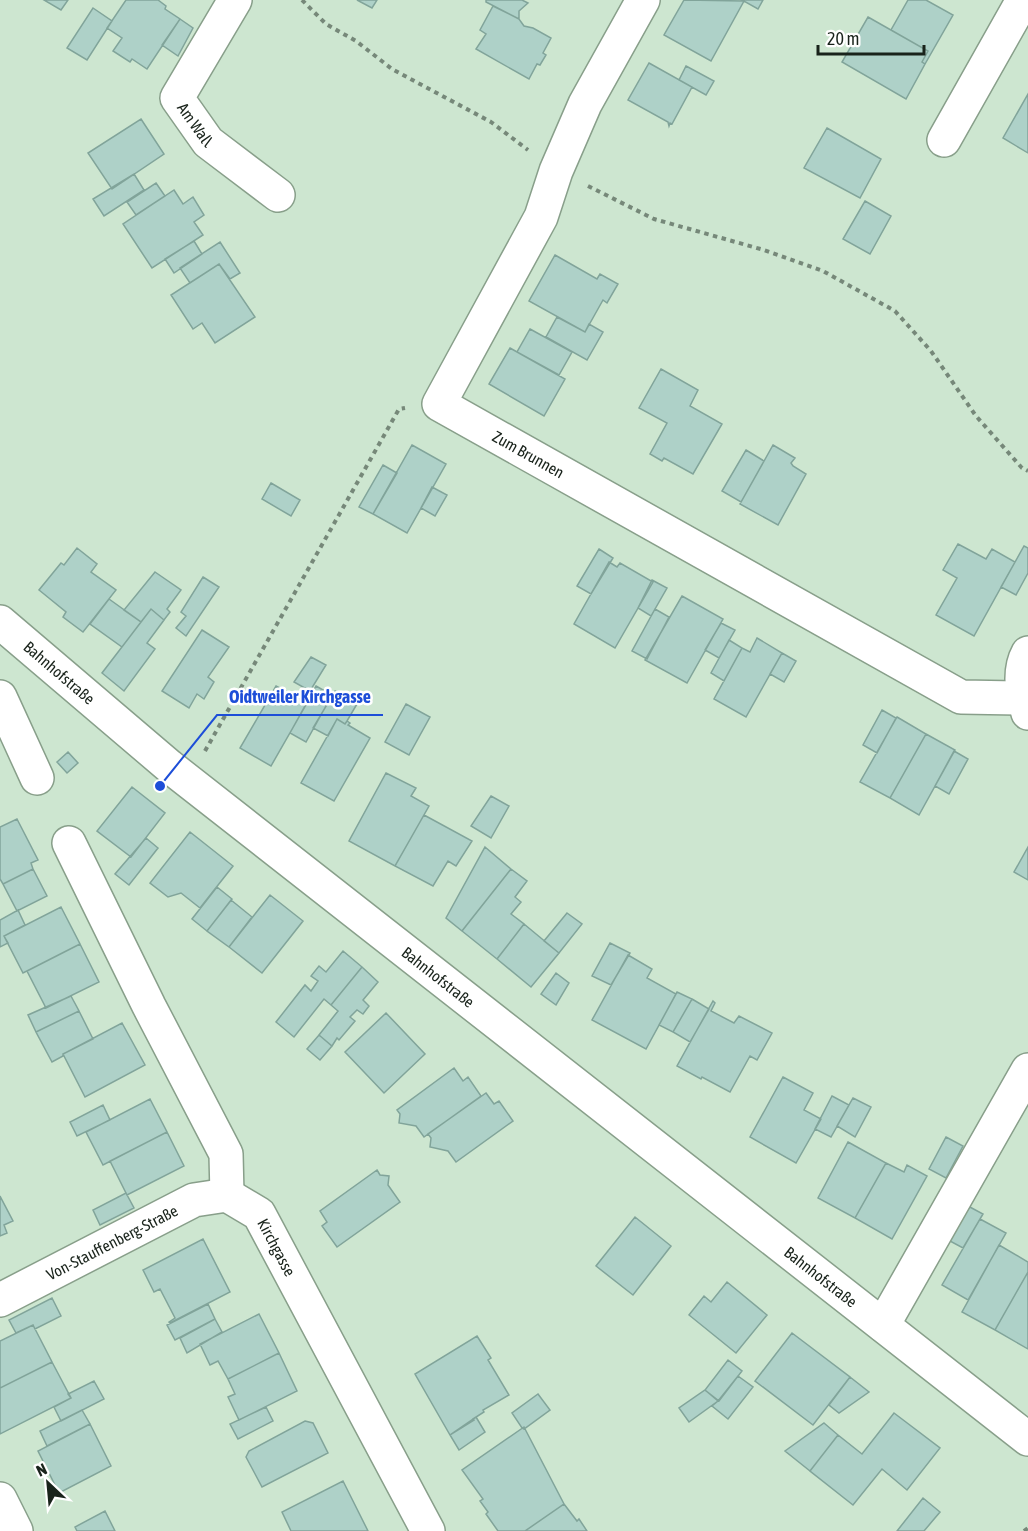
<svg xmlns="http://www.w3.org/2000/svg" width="1028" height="1531" font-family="'Asap Condensed',sans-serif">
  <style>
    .building { fill: #aed1c8; stroke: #81a49a; stroke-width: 1.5 }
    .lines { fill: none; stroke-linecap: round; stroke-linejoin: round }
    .minor-casing { stroke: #889f8a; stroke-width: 36 }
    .path { stroke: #768879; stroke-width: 4; stroke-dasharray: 4.5 4.5; stroke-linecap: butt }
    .minor { stroke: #fff; stroke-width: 33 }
    .labels { text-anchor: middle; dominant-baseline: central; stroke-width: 5; stroke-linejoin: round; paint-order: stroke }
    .street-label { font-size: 16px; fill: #19231b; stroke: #fff }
    .leader { fill: none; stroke: #1d4ed8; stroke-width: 2 }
    .callout-dot { fill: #1d4ed8; stroke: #fff; stroke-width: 2 }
    .callout-label { font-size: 18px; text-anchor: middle; font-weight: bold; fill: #1d4ed8; stroke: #fff; stroke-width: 5; stroke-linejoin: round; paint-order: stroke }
  </style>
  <rect width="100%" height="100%" fill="#cde6d0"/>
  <path class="building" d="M44,0H68L61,10Z
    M126,0H158L166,6L165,9L180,19L147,69L132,59L130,62L113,51L122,38L107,28Z
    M357,0H377L372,8Z
    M486,0H522L528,3L519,11V19L486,2Z
    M684,0L744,1L711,61L664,35Z
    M742,0H763L758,9Z
    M908,0H926L953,15L925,64L922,62L928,51L891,30Z
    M493,6L519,19L524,26L533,28L551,38L543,53L546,55L540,65L537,64L529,79L476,49L486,34L480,30Z
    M93,8L112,21L87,60L67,48Z
    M868,17L928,51L922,62L925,64L906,99L842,62Z
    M180,19L193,28L178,56L162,45Z
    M649,63L692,87L672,124L670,123L669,126L668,122L628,100Z
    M686,66L714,81L706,95L679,80Z
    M1028,94V153L1003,138Z
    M141,119L164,154L112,189L88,153Z
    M827,128L881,159L860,198L804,168Z
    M134,174L144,190L104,216L93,199Z
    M156,183L165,196L136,215L127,202Z
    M174,190L183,204L193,197L204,215L194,222L203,235L152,268L123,224Z
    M865,201L891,216L870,254L843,239Z
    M194,241L202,254L174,273L165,259Z
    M220,242L240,273L230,279L219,264L190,283L180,268Z
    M555,255L597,279L600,274L618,284L607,303L603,300L585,332L529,301Z
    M219,264L255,317L215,343L202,323L193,329L171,295Z
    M557,317L585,332L589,324L603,332L587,360L546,337Z
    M530,329L572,352L559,375L517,352Z
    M510,348L565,379L544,416L489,384Z
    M661,369L698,390L690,406L722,424L693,474L664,458L662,461L650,454L667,423L639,408Z
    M412,445L446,464L407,533L373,514Z
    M773,445L795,458L791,463L793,466L806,474L778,525L740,504Z
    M746,450L764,461L741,502L722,491Z
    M383,465L397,473L373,514L359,507Z
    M271,483L300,500L291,516L262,499Z
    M432,487L447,495L435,516L421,508Z
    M958,544L986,559L992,549L1015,562L974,636L936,615L957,578L943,570Z
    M1024,546L1028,548V573L1016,595L1001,587Z
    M77,548L97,564L91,572L116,590L83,632L63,617L66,612L39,590L61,563L64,565Z
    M599,549L613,558L591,594L577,586Z
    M609,562L617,567L620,563L653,582L615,648L574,624Z
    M155,572L181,590L167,609L170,612L164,620L151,609L141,622L124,610Z
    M203,577L219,587L186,636L176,628L186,616L181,612Z
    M652,580L667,588L651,616L638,608Z
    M682,596L723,619L687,683L645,660Z
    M109,599L141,622L122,647L90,624Z
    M151,609L164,620L147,643L155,649L124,691L102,673Z
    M655,609L669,617L647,659L632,651Z
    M721,623L735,630L719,658L705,650Z
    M202,630L229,647L208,677L214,682L204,699L197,694L189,708L162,691Z
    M757,638L782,653L746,717L714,699L742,648L750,652Z
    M729,640L742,648L724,681L711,673Z
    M782,653L796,661L784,682L770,674Z
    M311,657L326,665L310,691L294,682Z
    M276,686L307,703L271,766L240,748Z
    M316,686L332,695L306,742L290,733Z
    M335,691L357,704L347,721L345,724L337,719L328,736L313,728Z
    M406,704L430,717L409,755L385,742Z
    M882,710L896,718L877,753L863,745Z
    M897,717L926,734L890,798L860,782Z
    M337,719L345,724L347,721L350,723L348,725L370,738L334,801L301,783Z
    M926,734L955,750L919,815L890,798Z
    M954,751L968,759L949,794L935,786Z
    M68,752L78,763L67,773L57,762Z
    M386,773L416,788L411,796L429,806L395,866L349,841Z
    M132,787L165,813L131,857L97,831Z
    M491,796L509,806L491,838L471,826Z
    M424,815L472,841L456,866L448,861L433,886L395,866Z
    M17,819L38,860L31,863L33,869L3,884L0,879V827Z
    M190,832L233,866L200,908L181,893L168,897L150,883Z
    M146,838L158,848L129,885L115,874Z
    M485,847L511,869L462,931L446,918Z
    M1028,847V880L1014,872Z
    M33,869L47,896L17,911L3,884Z
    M511,869L527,881L515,897L521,902L511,914L524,924L497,959L462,931Z
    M217,887L232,899L207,931L192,919Z
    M270,895L303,921L262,973L229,947Z
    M231,900L252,917L229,947L207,931Z
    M61,907L80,944L23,973L4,936Z
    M18,910L25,925L4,936L8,943L0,947V920Z
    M567,913L582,924L559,953L544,941Z
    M524,924L559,953L531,987L497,959Z
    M610,943L630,953L611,985L592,976Z
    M80,944L99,982L46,1008L27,971Z
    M343,951L362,967L331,1005L324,999L294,1037L276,1022L305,985L311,991L318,981L311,976L319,966L326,972Z
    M628,955L652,969L647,978L676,994L646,1049L592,1020Z
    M362,967L378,982L363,1000L369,1006L363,1014L357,1010L350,1017L355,1021L339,1040L337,1038L332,1046L319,1035L338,1011L331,1005Z
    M556,973L569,983L556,1005L541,994Z
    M677,992L692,999L673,1032L659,1025Z
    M71,996L79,1011L36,1032L28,1015Z
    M692,999L709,1009L690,1042L673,1032Z
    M713,1001L715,1003L711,1011L734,1023L739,1016L772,1033L757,1060L750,1056L730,1092L702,1077L701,1079L677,1066Z
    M79,1011L93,1039L63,1054V1056L52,1062L36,1032Z
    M386,1013L425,1054L384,1093L345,1052Z
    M122,1023L145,1065L85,1097L63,1054Z
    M319,1035L332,1046L320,1060L307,1049Z
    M454,1068L463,1081L468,1077L481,1096L424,1137L416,1126L399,1123L400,1114L397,1110Z
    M783,1077L813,1093L804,1110L821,1119L796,1163L750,1137Z
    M486,1093L494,1104L499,1101L513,1121L456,1162L448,1151L430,1147L431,1138L428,1134Z
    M832,1096L849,1105L831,1137L815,1129Z
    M853,1098L871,1107L855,1137L837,1126Z
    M150,1099L167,1132L103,1165L86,1132Z
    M103,1105L110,1120L77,1136L70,1122Z
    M167,1132L184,1166L127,1195L110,1161Z
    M946,1137L963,1146L946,1178L929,1169Z
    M848,1142L886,1163L855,1218L818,1198Z
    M886,1163L904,1172L907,1165L927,1176L892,1239L855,1218Z
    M377,1170L380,1175L389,1176L388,1185L400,1202L337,1247L322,1226L327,1222L320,1211Z
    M126,1193L134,1208L100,1225L93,1210Z
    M0,1196L13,1221L4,1225L7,1233L0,1236Z
    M968,1206L983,1214L963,1248L948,1240Z
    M635,1217L671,1246L633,1295L596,1266Z
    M980,1219L1006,1233L968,1300L942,1285Z
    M203,1239L230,1292L170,1323L169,1322L175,1318L160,1289L154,1292L143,1270Z
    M999,1245L1028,1262V1272L995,1330L962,1312Z
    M1028,1272V1349L995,1330Z
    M727,1282L767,1315L736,1353L689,1315L704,1296L711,1302Z
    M52,1298L61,1316L35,1329L33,1325L16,1333L9,1320Z
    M208,1304L215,1319L175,1340L167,1325Z
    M259,1314L279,1353L228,1379L218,1361L210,1365L200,1344Z
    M215,1319L222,1332L187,1353L180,1338Z
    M33,1325L52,1362L0,1388V1341Z
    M792,1333L850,1377L813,1425L755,1381Z
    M477,1336L491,1358L488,1360L509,1395L483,1410L484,1412L473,1419L474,1420L450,1435L415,1374Z
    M279,1353L297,1391L239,1420L228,1397L235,1394L228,1379Z
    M728,1360L742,1371L719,1401L705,1390Z
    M52,1362L71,1398L0,1434V1388Z
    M738,1376L753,1387L728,1419L712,1406L718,1401Z
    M850,1377L869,1392L839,1413L829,1405Z
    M94,1381L104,1399L61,1421L54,1407L71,1398L68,1394Z
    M705,1390L718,1401L689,1422L679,1408Z
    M538,1394L550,1410L524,1429L522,1428L512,1413Z
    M266,1407L273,1421L238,1439L230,1424Z
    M82,1410L90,1424L47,1446L40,1431Z
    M894,1413L940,1448L907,1490L882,1469L853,1505L810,1471L838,1435L862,1454Z
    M476,1417L485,1432L459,1450L450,1435Z
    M305,1421L313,1423L328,1453L262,1487L246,1457L249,1451Z
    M824,1423L838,1435L810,1471L785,1451Z
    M90,1424L111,1466L59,1493L38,1451Z
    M524,1427L564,1504L525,1531H498L486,1514L488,1512L480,1501L483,1499L462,1470Z
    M343,1481L368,1531H291L282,1512Z
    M923,1498L940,1512L924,1531H897Z
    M564,1504L577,1521L579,1519L587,1531H525Z
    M105,1511L115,1531H77L75,1527Z"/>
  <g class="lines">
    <g class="minor-casing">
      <g id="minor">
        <path id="s1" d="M235,0L177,98L208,142L278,195"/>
        <path id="s2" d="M643,0L585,104L556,171L541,217L439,404L961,697L1023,698"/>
        <path d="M944,140L1023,0"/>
        <path id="s3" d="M0,622L169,766L1028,1439"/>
        <path d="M1028,653C1018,671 1022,694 1028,713"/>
        <path d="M0,697L37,778"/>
        <path d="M69,843L149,1006L226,1154L227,1195"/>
        <path id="s4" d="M227,1195L259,1214L428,1531"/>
        <path id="s5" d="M0,1300L194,1200L227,1195"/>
        <path d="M883,1325L1028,1070"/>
        <path d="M0,1499L16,1531"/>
      </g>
    </g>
    <path class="path" d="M302,0L326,24L356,41L392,69L491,122L528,150
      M588,186L654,219L764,250L823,271L895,311L931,351L976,416L1022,468L1028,471
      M205,751L399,409L405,408
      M1024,1531L1028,1528"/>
    <use href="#minor" class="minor"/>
  </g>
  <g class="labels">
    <g class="street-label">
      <text stroke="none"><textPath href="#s1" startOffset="146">Am Wall</textPath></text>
      <text stroke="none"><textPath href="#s2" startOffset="556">Zum Brunnen</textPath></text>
      <text stroke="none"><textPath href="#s3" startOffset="78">Bahnhofstraße</textPath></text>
      <text stroke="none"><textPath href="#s3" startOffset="564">Bahnhofstraße</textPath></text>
      <text stroke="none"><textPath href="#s5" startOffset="126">Von-Stauffenberg-Straße</textPath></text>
      <text stroke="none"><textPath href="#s4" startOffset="75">Kirchgasse</textPath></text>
      <text stroke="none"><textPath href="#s3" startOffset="1050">Bahnhofstraße</textPath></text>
    </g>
  </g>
  <path class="leader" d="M160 786L217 715H383"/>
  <circle class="callout-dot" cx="160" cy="786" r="6"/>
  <g class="callout-label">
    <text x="300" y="703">Oidtweiler Kirchgasse</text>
  </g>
  <g transform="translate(48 1483) rotate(334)" stroke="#ffffff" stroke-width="4.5" paint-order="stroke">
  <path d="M0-4.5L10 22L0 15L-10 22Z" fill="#19231b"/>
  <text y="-9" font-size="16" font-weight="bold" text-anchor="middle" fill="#19231b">N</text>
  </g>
  <path d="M818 45v9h106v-9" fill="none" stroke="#19231b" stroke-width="3"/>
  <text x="827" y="45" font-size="18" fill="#19231b" stroke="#ffffff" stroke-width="4.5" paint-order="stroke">20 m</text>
</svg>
